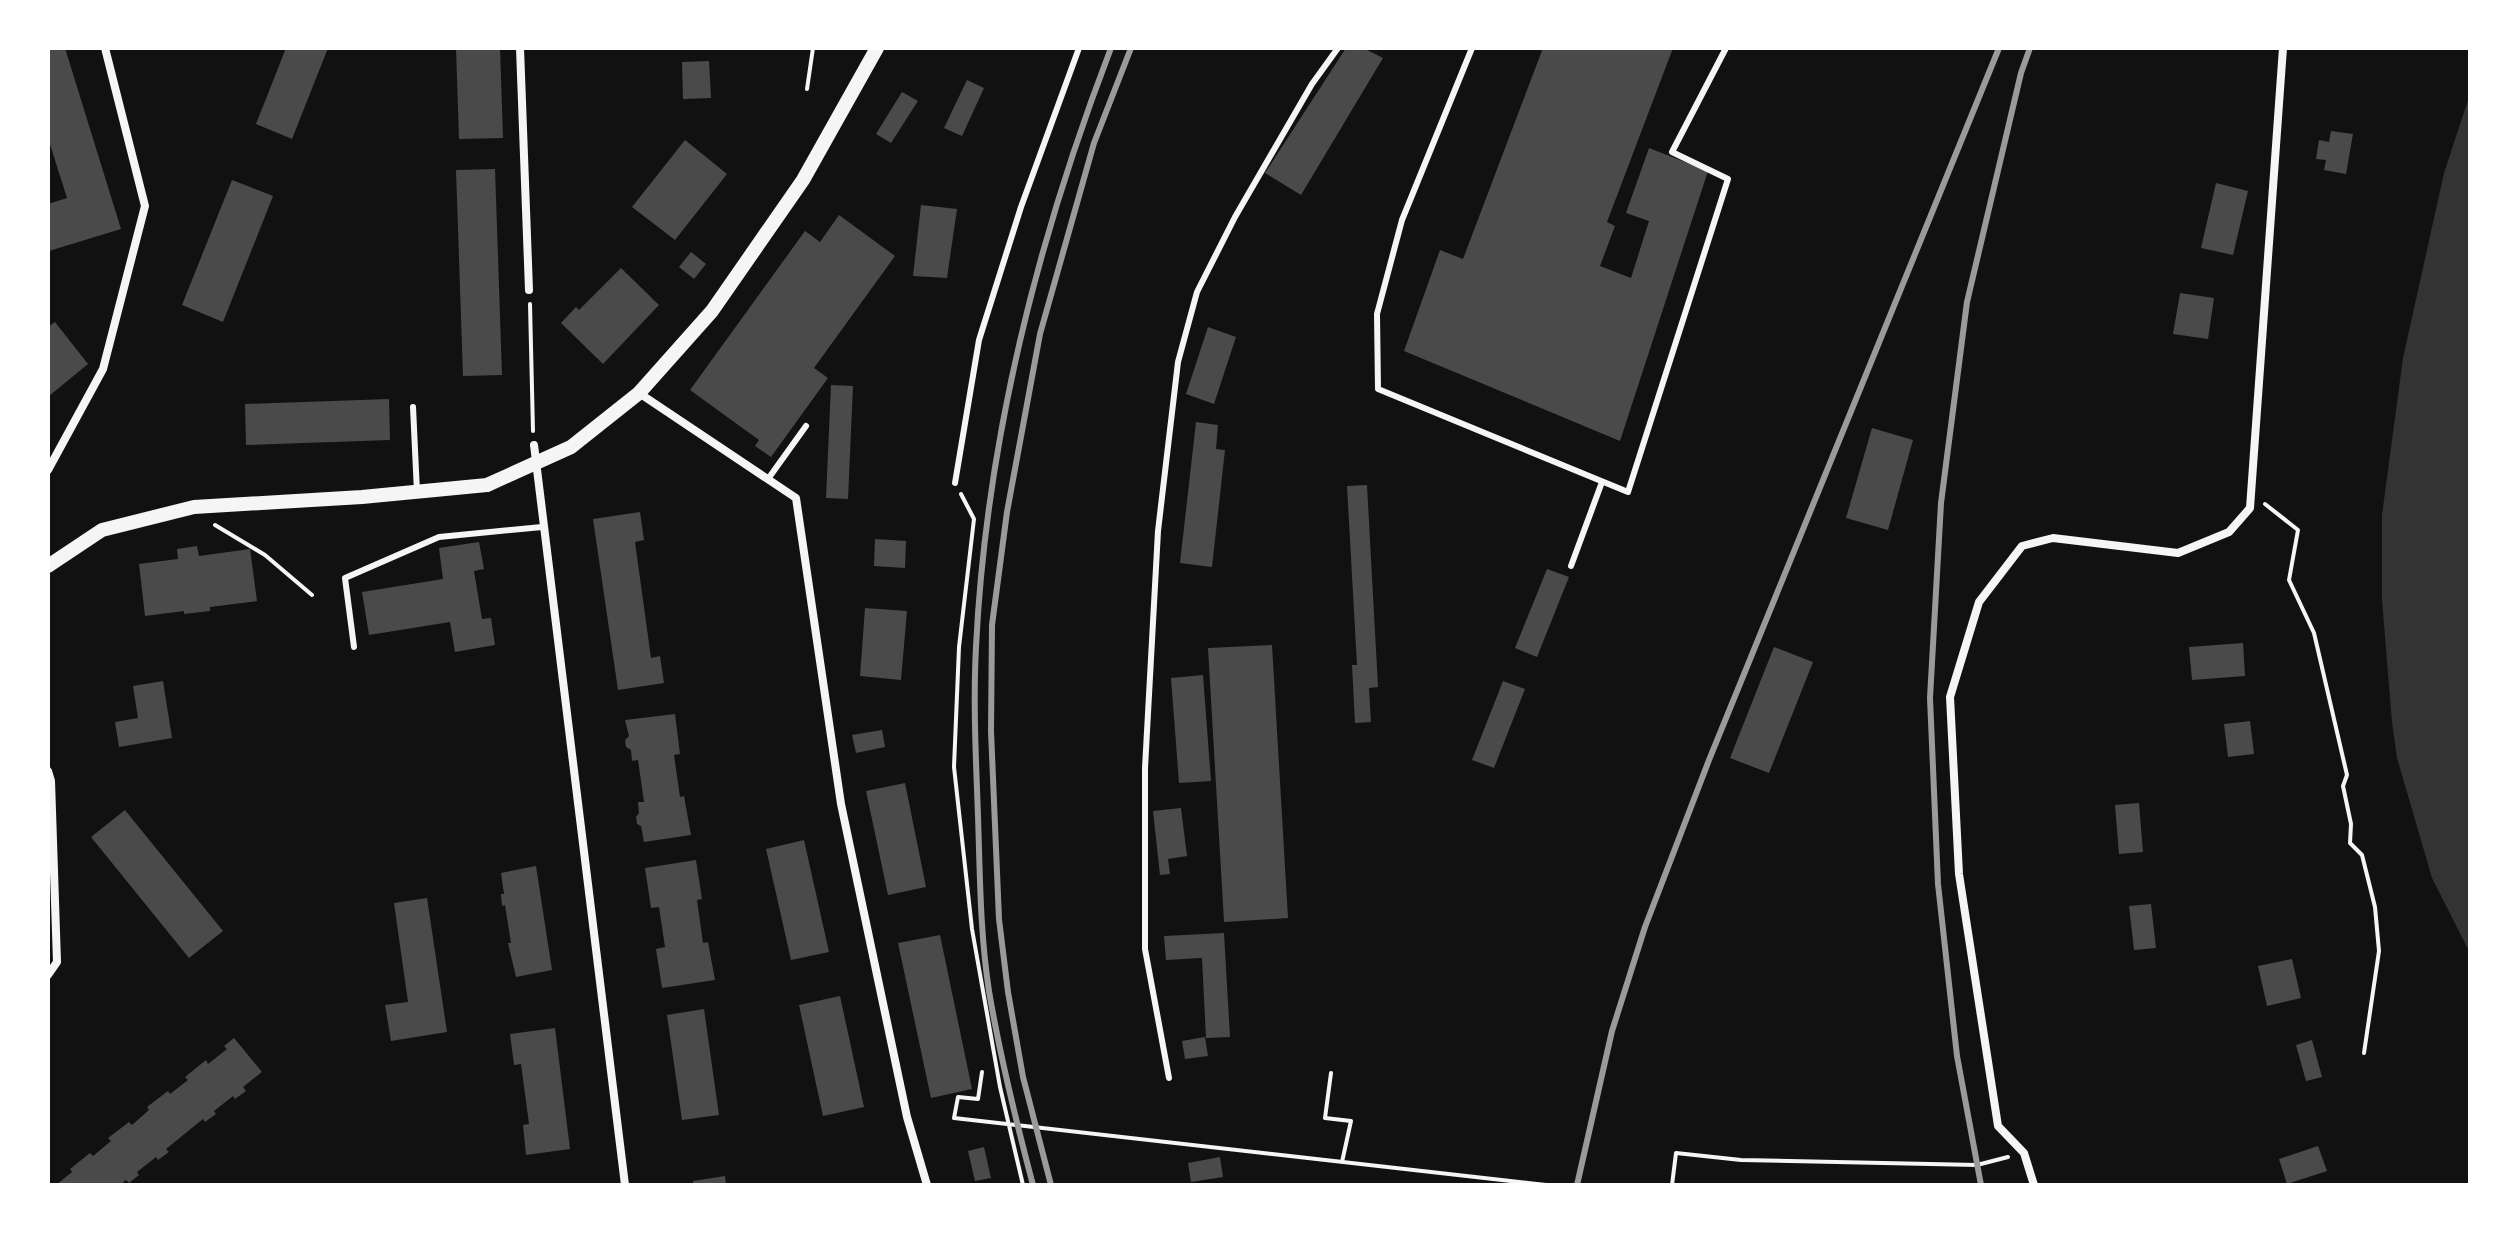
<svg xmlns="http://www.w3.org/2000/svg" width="2518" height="1233" font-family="'PT Sans',sans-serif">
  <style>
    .water { fill: #333 }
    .building { fill: #4a4a4a }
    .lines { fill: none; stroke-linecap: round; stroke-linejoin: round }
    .path { stroke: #f5f5f5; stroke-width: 4 }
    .service { stroke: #f5f5f5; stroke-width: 6 }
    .minor { stroke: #f5f5f5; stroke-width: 8 }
    .tertiary { stroke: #f5f5f5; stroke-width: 14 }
    .rail { stroke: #9a9a9a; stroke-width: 6 }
  </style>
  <rect width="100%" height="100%" fill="#111"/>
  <path class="water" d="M2470,94V953L2432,878L2397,758L2392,722L2382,600V515L2403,358L2444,173Z"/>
  <path class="building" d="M48,48H65L121,229L49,251L48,204L67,198L48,138Z
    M286,48H328L292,139L256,124Z
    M456,48H500L503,138L459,139Z
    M1346,48H1363L1383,58L1301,195L1265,173Z
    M1543,48H1673L1607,222L1615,226L1600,266L1631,278L1649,221L1626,213L1649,148L1708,171L1620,441L1404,351L1440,250L1463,259Z
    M709,61L711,98L683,99L682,62Z
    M967,80L984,88L962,136L944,128Z
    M902,92L918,101L891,143L876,134Z
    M2331,131L2353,134L2346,174L2324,170L2326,160L2316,159L2319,140L2329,142Z
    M685,140L727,174L675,240L632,207Z
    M495,169L502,375L463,376L456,170Z
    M232,180L273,196L223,322L182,305Z
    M2216,183L2248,191L2233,255L2201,248Z
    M921,205L957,209L947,278L913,276Z
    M839,215L895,256L814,368L828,378L771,457L755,446L759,440L690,390L805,231L820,242Z
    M691,252L706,264L694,279L679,267Z
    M621,268L659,305L603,364L561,323L576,307L579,310Z
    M2180,293L2214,298L2208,339L2173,334Z
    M55,322L88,364L49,396L48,327Z
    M1208,327L1236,337L1214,404L1186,394Z
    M831,385L853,386L848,499L826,498Z
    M389,399L390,440L246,445L245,404Z
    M1196,422L1218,425L1216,449L1225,450L1212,567L1180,563Z
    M1872,428L1913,440L1888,530L1846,518Z
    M1367,485L1378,687L1369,688L1371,722L1355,723L1352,665H1357L1347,486Z
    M640,512L644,540L635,542L651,658L660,656L664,683L618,690L593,519Z
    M875,539L906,541L905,568L874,566Z
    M479,542L484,569L474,571L482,619L491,618L495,645L455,652L450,622L369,635L362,592L443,579L439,548Z
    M197,546L199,556L250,549L257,601L210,607V611L184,614V611L145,616L139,564L178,559L177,549Z
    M1547,569L1569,577L1537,657L1515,648Z
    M865,608L907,611L901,680L860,676Z
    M2243,643L2245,676L2192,680L2189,647Z
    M1272,645L1288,918L1224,922L1208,648Z
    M1774,647L1813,662L1769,773L1730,758Z
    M1203,675L1211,781L1179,783L1171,678Z
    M163,681L172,738L119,747L115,722L138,718L133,686Z
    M1503,681L1525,689L1494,768L1472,760Z
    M675,714L680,754L674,755L680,797L684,796L691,835L644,842L641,826L637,824L636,817L639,813L638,802H644L638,760L632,761L631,750L626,747L625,740L629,736L625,720Z
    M2250,721L2254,754L2228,757L2224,724Z
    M882,730L885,747L856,753L852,735Z
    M905,783L926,887L888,895L866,791Z
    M2139,803L2143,852L2119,854L2115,805Z
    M1181,808L1187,856L1168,859L1170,874L1160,875L1153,811Z
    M125,810L223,931L189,958L91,837Z
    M804,840L829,952L791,960L766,849Z
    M696,860L702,899L697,900L703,943L708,942L715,980L662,988L656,949L665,947L659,907L651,908L645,868Z
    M536,866L552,970L516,977L508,943H511L505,905L502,906L501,894H504L501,873Z
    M427,898L447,1032L391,1041L385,1005L408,1002L394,903Z
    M2151,904L2156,948L2134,950L2129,906Z
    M1224,933L1230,1037L1206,1038L1202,958L1166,960L1164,936Z
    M940,935L972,1089L931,1098L898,943Z
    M2292,959L2301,998L2267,1006L2258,966Z
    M840,996L864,1107L823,1116L799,1005Z
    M704,1009L719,1115L682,1120L667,1015Z
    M555,1028L570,1149L526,1155L523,1125L529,1124L521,1064L514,1065L510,1034Z
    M1205,1037L1208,1056L1185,1059L1182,1041Z
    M234,1038L262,1072L243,1087L246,1091L235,1099L233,1096L214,1111L216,1114L205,1122L203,1119L166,1149L169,1152L158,1160L156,1157L137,1172L139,1175L129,1183L126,1180L120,1185H56L72,1172L70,1169L90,1153L93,1156L111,1141L108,1138L129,1122L132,1125L149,1110L147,1107L168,1091L170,1094L188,1080L185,1077L206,1060L208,1064L227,1049L224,1046Z
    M2312,1040L2322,1077L2306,1081L2296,1045Z
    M2318,1146L2327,1171L2287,1184L2279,1159Z
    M984,1147L991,1178L975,1181L968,1151Z
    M1220,1157L1223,1177L1191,1182L1188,1163Z
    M725,1176L726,1185H693V1181Z"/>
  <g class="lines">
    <path class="path" d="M807,89L813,48
      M530,304L533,431
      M961,494L974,519L959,647L954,767L972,929L1000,1087L1023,1185
      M2265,504L2298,530L2289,580L2314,633L2347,775L2343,786L2351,824L2350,843L2362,855L2375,907L2379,951L2364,1053
      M215,525L265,555L312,595
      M982,1072L978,1099L958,1097L954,1118L1546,1185
      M1331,1073L1325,1118L1351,1121L1342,1162
      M1672,1185L1676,1153L1741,1160L1977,1165L2008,1157"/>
    <path class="service" d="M1472,48L1402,220L1377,314L1378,389L1628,492L1728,179L1672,152L1726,48
      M413,407L417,492
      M768,479L806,426
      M955,483L979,340L1021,207L1079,48
      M1571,566L1602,482
      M354,647L345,578L439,537L542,527
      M1169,1078L1145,949V768L1158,531L1178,362L1197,292L1235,217L1312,84L1338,48"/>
    <path class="minor" d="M520,48L529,290
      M639,393L796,498L841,804L907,1117L927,1185
      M534,445L625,1185
      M48,470L103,369L145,206L105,48
      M48,771L51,781L57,962L48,975
      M2034,1185L2024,1153L1998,1126L1959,874L1950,697L1979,602L2022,546L2053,538L2178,553L2229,532L2250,508L2283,48"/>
    <path class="tertiary" d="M48,566L102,530L194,507L362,497L487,485L571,447L639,393L712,311L803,180L877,48"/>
    <path class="rail" d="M1033,1185C1016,1121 1000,1057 989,991C980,933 980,874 978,816C976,760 973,703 976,647C986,442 1038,238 1111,48
      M1051,1185L1023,1077L1008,992L999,919L991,731L992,625L1007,512L1040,334L1094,143L1131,48
      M1577,1185L1612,1031L1645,927L1709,760L1999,48
      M1981,1185L1957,1056L1938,884L1930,698L1941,503L1967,302L2021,73L2030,48"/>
  </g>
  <rect width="2518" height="1233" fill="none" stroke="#ffffff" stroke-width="100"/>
</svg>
